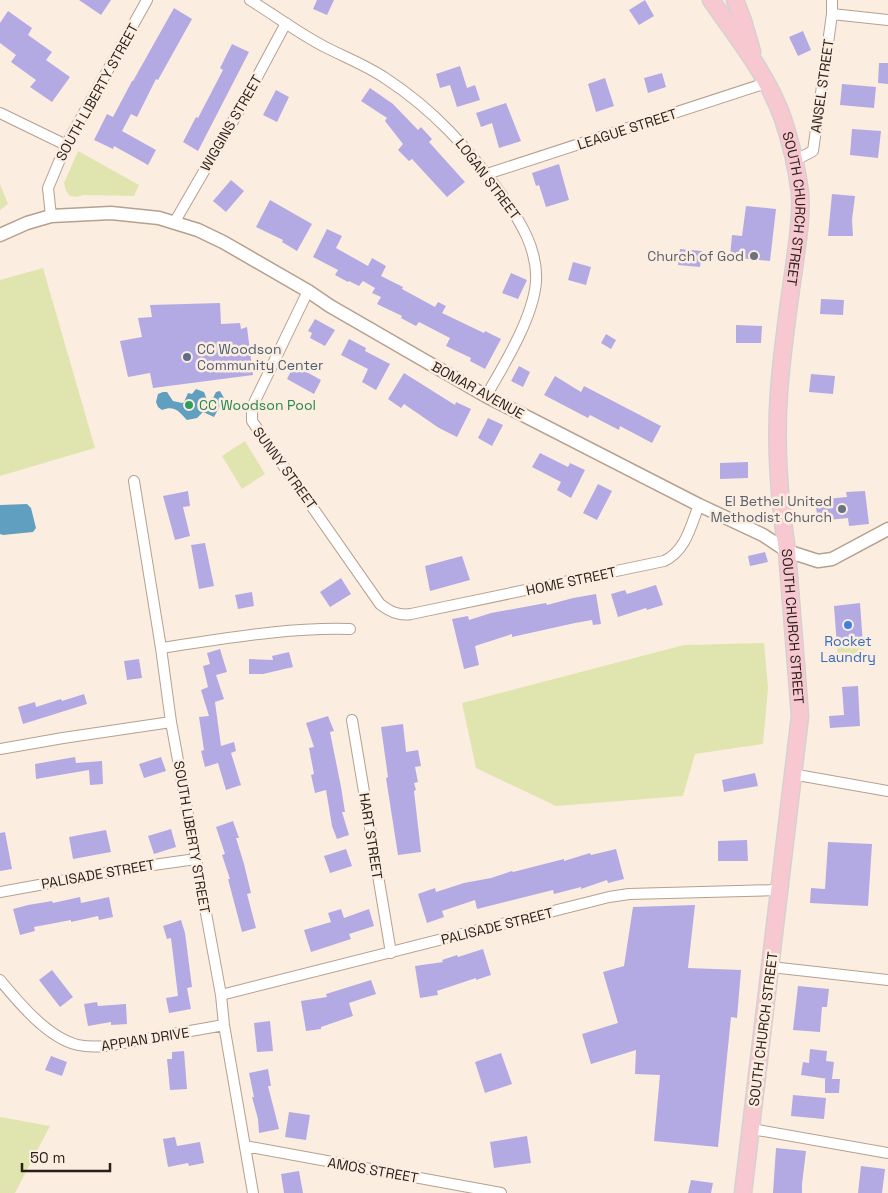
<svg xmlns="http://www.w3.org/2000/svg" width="888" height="1193" font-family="'Space Grotesk',sans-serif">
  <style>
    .green { fill: #e0e5b0 }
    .water { fill: #609fc0 }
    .building { fill: #b4aae3 }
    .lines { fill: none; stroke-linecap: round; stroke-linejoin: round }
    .minor-casing { stroke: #b6a08e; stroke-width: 12 }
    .tertiary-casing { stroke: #b6a08e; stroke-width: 15 }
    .primary-casing { stroke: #d4d2d1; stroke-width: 19 }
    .minor { stroke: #fff; stroke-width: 10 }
    .tertiary { stroke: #fff; stroke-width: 12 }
    .primary { stroke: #f8c8d0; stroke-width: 16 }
    .worship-dot { fill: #6b7280; stroke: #fcede1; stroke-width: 2 }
    .service-dot { fill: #5c6f8a; stroke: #fcede1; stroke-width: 2 }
    .leisure-dot { fill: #2e9e5b; stroke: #fcede1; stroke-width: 2 }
    .shop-dot { fill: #3f7fe0; stroke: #fcede1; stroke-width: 2 }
    .labels { text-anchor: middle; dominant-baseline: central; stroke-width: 5; stroke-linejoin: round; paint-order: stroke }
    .street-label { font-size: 14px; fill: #271f18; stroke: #fcede1 }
    .worship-label { font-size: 14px; fill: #5b616d; stroke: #fcede1; text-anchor: end }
    .service-label { font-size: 14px; fill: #4e5e75; stroke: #fcede1; text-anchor: start }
    .leisure-label { font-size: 14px; fill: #27864d; stroke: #fcede1; text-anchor: start }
    .shop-label { font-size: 14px; fill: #366cbe; stroke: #fcede1 }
  </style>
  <rect width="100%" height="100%" fill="#fcede1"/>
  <path class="green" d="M78,151L139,185L134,196L84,195L76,197L70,196L66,191L64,183Z
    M0,184L8,204L0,210Z
    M43,268L95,448L0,476V280Z
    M245,441L265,474L242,489L222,456Z
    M764,643L768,688L763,744L695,754L683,796L556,806L476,768L462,703L684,645Z
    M863,645L864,658L838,660L837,647Z
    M0,1117L50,1126L15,1193H0Z"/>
  <path class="water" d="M196,389L204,392L207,400L210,401L212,400L216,392L220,391L224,398L214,417L203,412L197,418L187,420C179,412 175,405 162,410L158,407L156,402L158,394L163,392H167L173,401L182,403L184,402L188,393L192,394Z
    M27,504L31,508L36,528L33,532L3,535L0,534V505Z"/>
  <path class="building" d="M79,0H111L101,15Z
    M317,0H334L327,15L313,9Z
    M645,0L654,16L639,25L629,10Z
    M174,8L192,19L158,80L156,79L137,117L131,114L122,131L156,150L148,165L114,146L113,149L94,140L107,114L113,117L132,81H133Z
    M8,11L32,28L28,35L52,52L46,60L70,77L52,102L30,87L36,80L11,62L16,55L0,43V23Z
    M803,31L811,50L798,56L789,37Z
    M232,44L249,52L198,151L183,142L196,117L198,118L223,70L220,68Z
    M879,63H888V84L878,83Z
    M460,66L467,88L475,85L480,100L457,107L450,85L440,88L436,74Z
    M662,73L666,87L648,93L644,78Z
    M605,78L614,106L596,112L588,84Z
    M842,84L876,87L874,108L840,105Z
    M370,88L393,104L418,130L421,127L432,139L429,142L465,182L447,197L412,159L409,161L398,150L403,144L385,121L387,118L361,101Z
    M276,90L289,97L277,122L263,115Z
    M506,103L521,141L499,148L492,123L481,127L476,113Z
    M852,129L881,131L878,158L850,155Z
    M559,164L569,200L546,207L539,185L536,186L532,173Z
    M231,180L244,191L226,212L213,201Z
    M832,194L855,196L852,220L853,236H828Z
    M270,200L312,224L297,251L282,242L283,240L256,227Z
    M746,206L776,209L770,261L730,257L732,235L742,236Z
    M327,229L342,236L336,248L368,266L372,258L386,266L381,276L403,287L402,289L435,307L438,302L446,306L442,313L484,333L485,331L501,339L485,369L470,361L471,358L446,346L450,338L419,322L416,326L401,318L402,316L377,304L381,297L372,293L375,288L363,281L359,286L349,281L348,282L335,275L338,270L313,257Z
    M680,249L702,251L700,267L678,265Z
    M573,262L591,267L586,285L568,280Z
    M511,273L527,280L518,299L502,293Z
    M821,299L844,300L843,315L820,314Z
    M220,303L221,324L240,323L241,329L247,327L253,375L153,388L150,373L128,377L120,341L142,337L138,318L152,317L150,305Z
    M315,319L335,330L325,346L310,338L312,333L308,331Z
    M736,325L762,326L761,343H736Z
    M606,334L616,340L611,349L601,343Z
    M349,339L366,348L365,351L390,364L376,390L362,382L368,369L341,355Z
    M294,365L321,380L314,394L287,379Z
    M519,366L530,372L523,387L511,381Z
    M404,373L455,405L456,402L471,409L457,437L439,428L404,404L401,408L388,399Z
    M811,374L835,376L833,394L809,392Z
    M555,376L581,392L584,386L661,426L652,443L620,426L619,430L590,415L588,418L544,395Z
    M488,418L503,425L492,446L478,438Z
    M540,453L568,467L570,463L585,470L571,498L557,490L561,482L532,467Z
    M748,462V478L720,479V463Z
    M598,484L612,491L597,520L583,513Z
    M188,491L190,506L183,507L190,536L175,540L163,496Z
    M865,491L869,524L849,526L848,518L818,521L815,500L847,497L846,492Z
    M205,543L214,586L199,589L191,545Z
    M765,552L768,562L750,566L748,556Z
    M462,556L470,580L430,591L425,566Z
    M341,578L351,594L330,607L320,592Z
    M656,585L663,605L647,610L646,608L618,617L611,594L625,590L627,594Z
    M252,592L254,606L238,609L235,595Z
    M596,594L601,624L593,625L592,620L575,623L512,637V634L475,646L479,665L464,669L452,619L468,616L469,620L491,613L546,603L547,605L573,598Z
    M860,603L863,645L837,647L834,606Z
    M220,649L227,672L216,675L224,699L215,702L221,746L234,742L236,751L231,753L241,785L226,790L218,763L205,767L201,751L204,750L199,717L209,716L201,690L208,687L203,666L210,664L207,653Z
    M289,652L293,667L263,674H249V659L273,660L272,656Z
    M139,659L142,678L127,680L124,661Z
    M858,686L860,726L830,728L829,716L844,715L842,687Z
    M84,694L87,704L23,724L18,707L35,702L36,707L61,699L62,701Z
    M328,716L334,731L330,732L341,787L345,812H342L349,835L337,839L332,826L326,790L315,793L311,775L314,774L309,748L314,747L306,723Z
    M403,724L406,752L418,750L421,766L415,767L418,782L414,783L416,790L414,791L421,852L398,855L386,778L388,777L381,727Z
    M75,757L76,763L102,761L103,784L90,785L89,770L36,779L35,764Z
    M161,757L166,771L144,778L139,764Z
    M755,773L758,786L724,792L722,780Z
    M233,821L239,838H236L244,864L251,893L247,894L256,928L242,932L228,879H230L222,855L225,854L216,827Z
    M171,829L176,847L154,854L148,836Z
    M106,830L111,852L73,859L69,837Z
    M5,832L12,869L0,871V833Z
    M747,840L748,861H718V841Z
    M828,842L872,844L868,906L810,903L811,888L825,889Z
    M346,849L352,866L330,873L324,856Z
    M616,849L624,879L608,883L607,880L581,889V887L554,894L553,890L477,909L475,900L442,911L444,917L427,923L418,894L435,888L436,892L464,883L491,878L512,871L513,872L564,859V861L590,853L591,855Z
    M80,897L81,903L109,897L113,917L99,920L98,916L71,922V920L34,927L35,931L20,935L13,909L28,905L52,901L53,903Z
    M695,905L688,968L741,970L737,1018L731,1017L718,1147L654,1141L660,1075L635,1074L636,1050L591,1064L582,1034L618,1023L603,972L624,966L633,907Z
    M341,909L344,918L369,909L374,926L349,934L351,939L311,952L304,930L331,922L328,913Z
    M181,920L185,933L192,987L187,988L191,1009L169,1013L166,998L178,996L171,938L167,939L163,926Z
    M483,949L491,975L476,980V978L437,991L438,995L420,998L415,966L443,962L442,960L457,955L458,957Z
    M52,970L73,997L60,1007L39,980Z
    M371,980L376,994L349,1003L353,1016L321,1027V1029L306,1031L301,1001L327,997L326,994Z
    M798,986L829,989L827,1007H822L820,1032L793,1030Z
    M97,1002L98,1006L126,1004L127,1024L111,1025V1022L88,1026L84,1004Z
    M270,1021L273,1051L257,1052L254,1023Z
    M810,1049L827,1051L826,1061L834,1062L832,1079H840L839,1093H825V1079H828L801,1075L803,1062L809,1063Z
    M184,1051L187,1089L170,1090L167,1059H172V1052Z
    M501,1053L512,1084L485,1093L475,1062Z
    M51,1056L67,1062L62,1076L45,1070Z
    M268,1069L271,1086H268L279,1129L259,1133L258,1119L252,1097H254L249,1073Z
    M793,1095L826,1098L824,1119L791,1116Z
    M289,1112L310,1115L306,1140L285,1137Z
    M527,1136L531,1163L494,1168L490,1142Z
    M175,1137L177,1146L200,1142L204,1163L189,1166L188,1163L168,1167L163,1139Z
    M776,1148L806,1151L802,1184V1193H773Z
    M861,1166L885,1169L882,1193H858Z
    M299,1171L303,1193H284L281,1174Z
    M691,1180L713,1183L711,1193H688Z"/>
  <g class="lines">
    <g class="minor-casing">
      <path id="minor" d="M250,0C276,16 301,35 327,48C347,58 367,66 385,78C434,110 468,148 502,195C520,221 538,249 536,282C533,318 504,365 486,396
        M832,14L888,20
        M0,113L66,145
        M794,161L813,151L832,14V0
        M487,174L766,83
        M51,216L48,188L66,145L147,0
        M174,223L240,109L286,23
        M308,291L254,403L252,412V421L380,604C390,612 399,616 411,614L664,561C686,551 691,525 699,505
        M134,481L161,648L171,722L221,995L224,1025L253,1193
        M161,648C224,639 286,627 350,629
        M352,720L391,953
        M0,749L63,738L171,722
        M792,774L888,791
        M0,892L132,868L196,859
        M771,967L888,980
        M0,980C19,1003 48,1038 78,1045C87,1047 96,1047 106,1046L224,1025
        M221,995L609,897L629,894L778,890
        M752,1129L888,1153
        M245,1146L501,1193"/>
    </g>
    <g class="tertiary-casing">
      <path id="tertiary" d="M0,235L27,223L51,216L111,213L159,218L198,230L223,242L308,291L330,306L486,396L699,505L763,535L787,551L818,561L832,559L888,529"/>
    </g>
    <g class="primary-casing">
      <g id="primary">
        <path id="s1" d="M711,0C737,38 768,75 783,119C791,143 797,169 800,193C802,218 797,244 794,268C788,309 782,351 779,392C775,445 779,498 787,551L800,716L743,1193"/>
        <path d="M735,0L743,21L752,52"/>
      </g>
    </g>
    <use href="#minor" class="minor"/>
    <use href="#tertiary" class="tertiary"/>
    <use href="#primary" class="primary"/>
  </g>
  <g class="worship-dot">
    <circle cx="754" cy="256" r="5"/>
    <circle cx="842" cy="509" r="5"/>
  </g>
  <circle class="service-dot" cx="187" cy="357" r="5"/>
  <circle class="leisure-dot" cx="189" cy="405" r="5"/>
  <circle class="shop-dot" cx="848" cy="625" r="5"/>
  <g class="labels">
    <g class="street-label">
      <text transform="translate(822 86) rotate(-82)">ANSEL STREET</text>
      <text transform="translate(97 92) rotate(-61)">SOUTH LIBERTY STREET</text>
      <text transform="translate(231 123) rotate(-60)">WIGGINS STREET</text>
      <text transform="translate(627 129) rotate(-18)">LEAGUE STREET</text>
      <text transform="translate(488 179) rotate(53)">LOGAN STREET</text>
      <text stroke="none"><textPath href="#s1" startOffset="231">SOUTH CHURCH STREET</textPath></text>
      <text transform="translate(478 390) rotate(29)">BOMAR AVENUE</text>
      <text transform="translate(285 468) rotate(54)">SUNNY STREET</text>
      <text transform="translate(571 581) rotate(-12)">HOME STREET</text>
      <text stroke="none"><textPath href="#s1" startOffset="651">SOUTH CHURCH STREET</textPath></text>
      <text transform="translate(371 836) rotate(81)">HART STREET</text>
      <text transform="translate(192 837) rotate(80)">SOUTH LIBERTY STREET</text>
      <text transform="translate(98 874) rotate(-10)">PALISADE STREET</text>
      <text transform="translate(497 926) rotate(-14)">PALISADE STREET</text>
      <text transform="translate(763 1029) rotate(-83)">SOUTH CHURCH STREET</text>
      <text transform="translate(145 1039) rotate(-9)">APPIAN DRIVE</text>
      <text transform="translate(373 1170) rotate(10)">AMOS STREET</text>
    </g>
    <g class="worship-label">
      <text x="744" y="256">Church of God</text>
      <text x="832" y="501">El Bethel United<tspan x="832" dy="16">Methodist Church</tspan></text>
    </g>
    <g class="service-label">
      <text x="197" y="349">CC Woodson<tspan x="197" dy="16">Community Center</tspan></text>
    </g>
    <g class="leisure-label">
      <text x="199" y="405">CC Woodson Pool</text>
    </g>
    <g class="shop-label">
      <text x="848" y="641">Rocket<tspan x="848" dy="16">Laundry</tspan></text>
    </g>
  </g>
  <path d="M22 1163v8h88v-8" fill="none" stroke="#271f18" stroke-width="2.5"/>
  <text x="30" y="1163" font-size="15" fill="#271f18" stroke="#fcede1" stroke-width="4" paint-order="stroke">50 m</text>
</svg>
